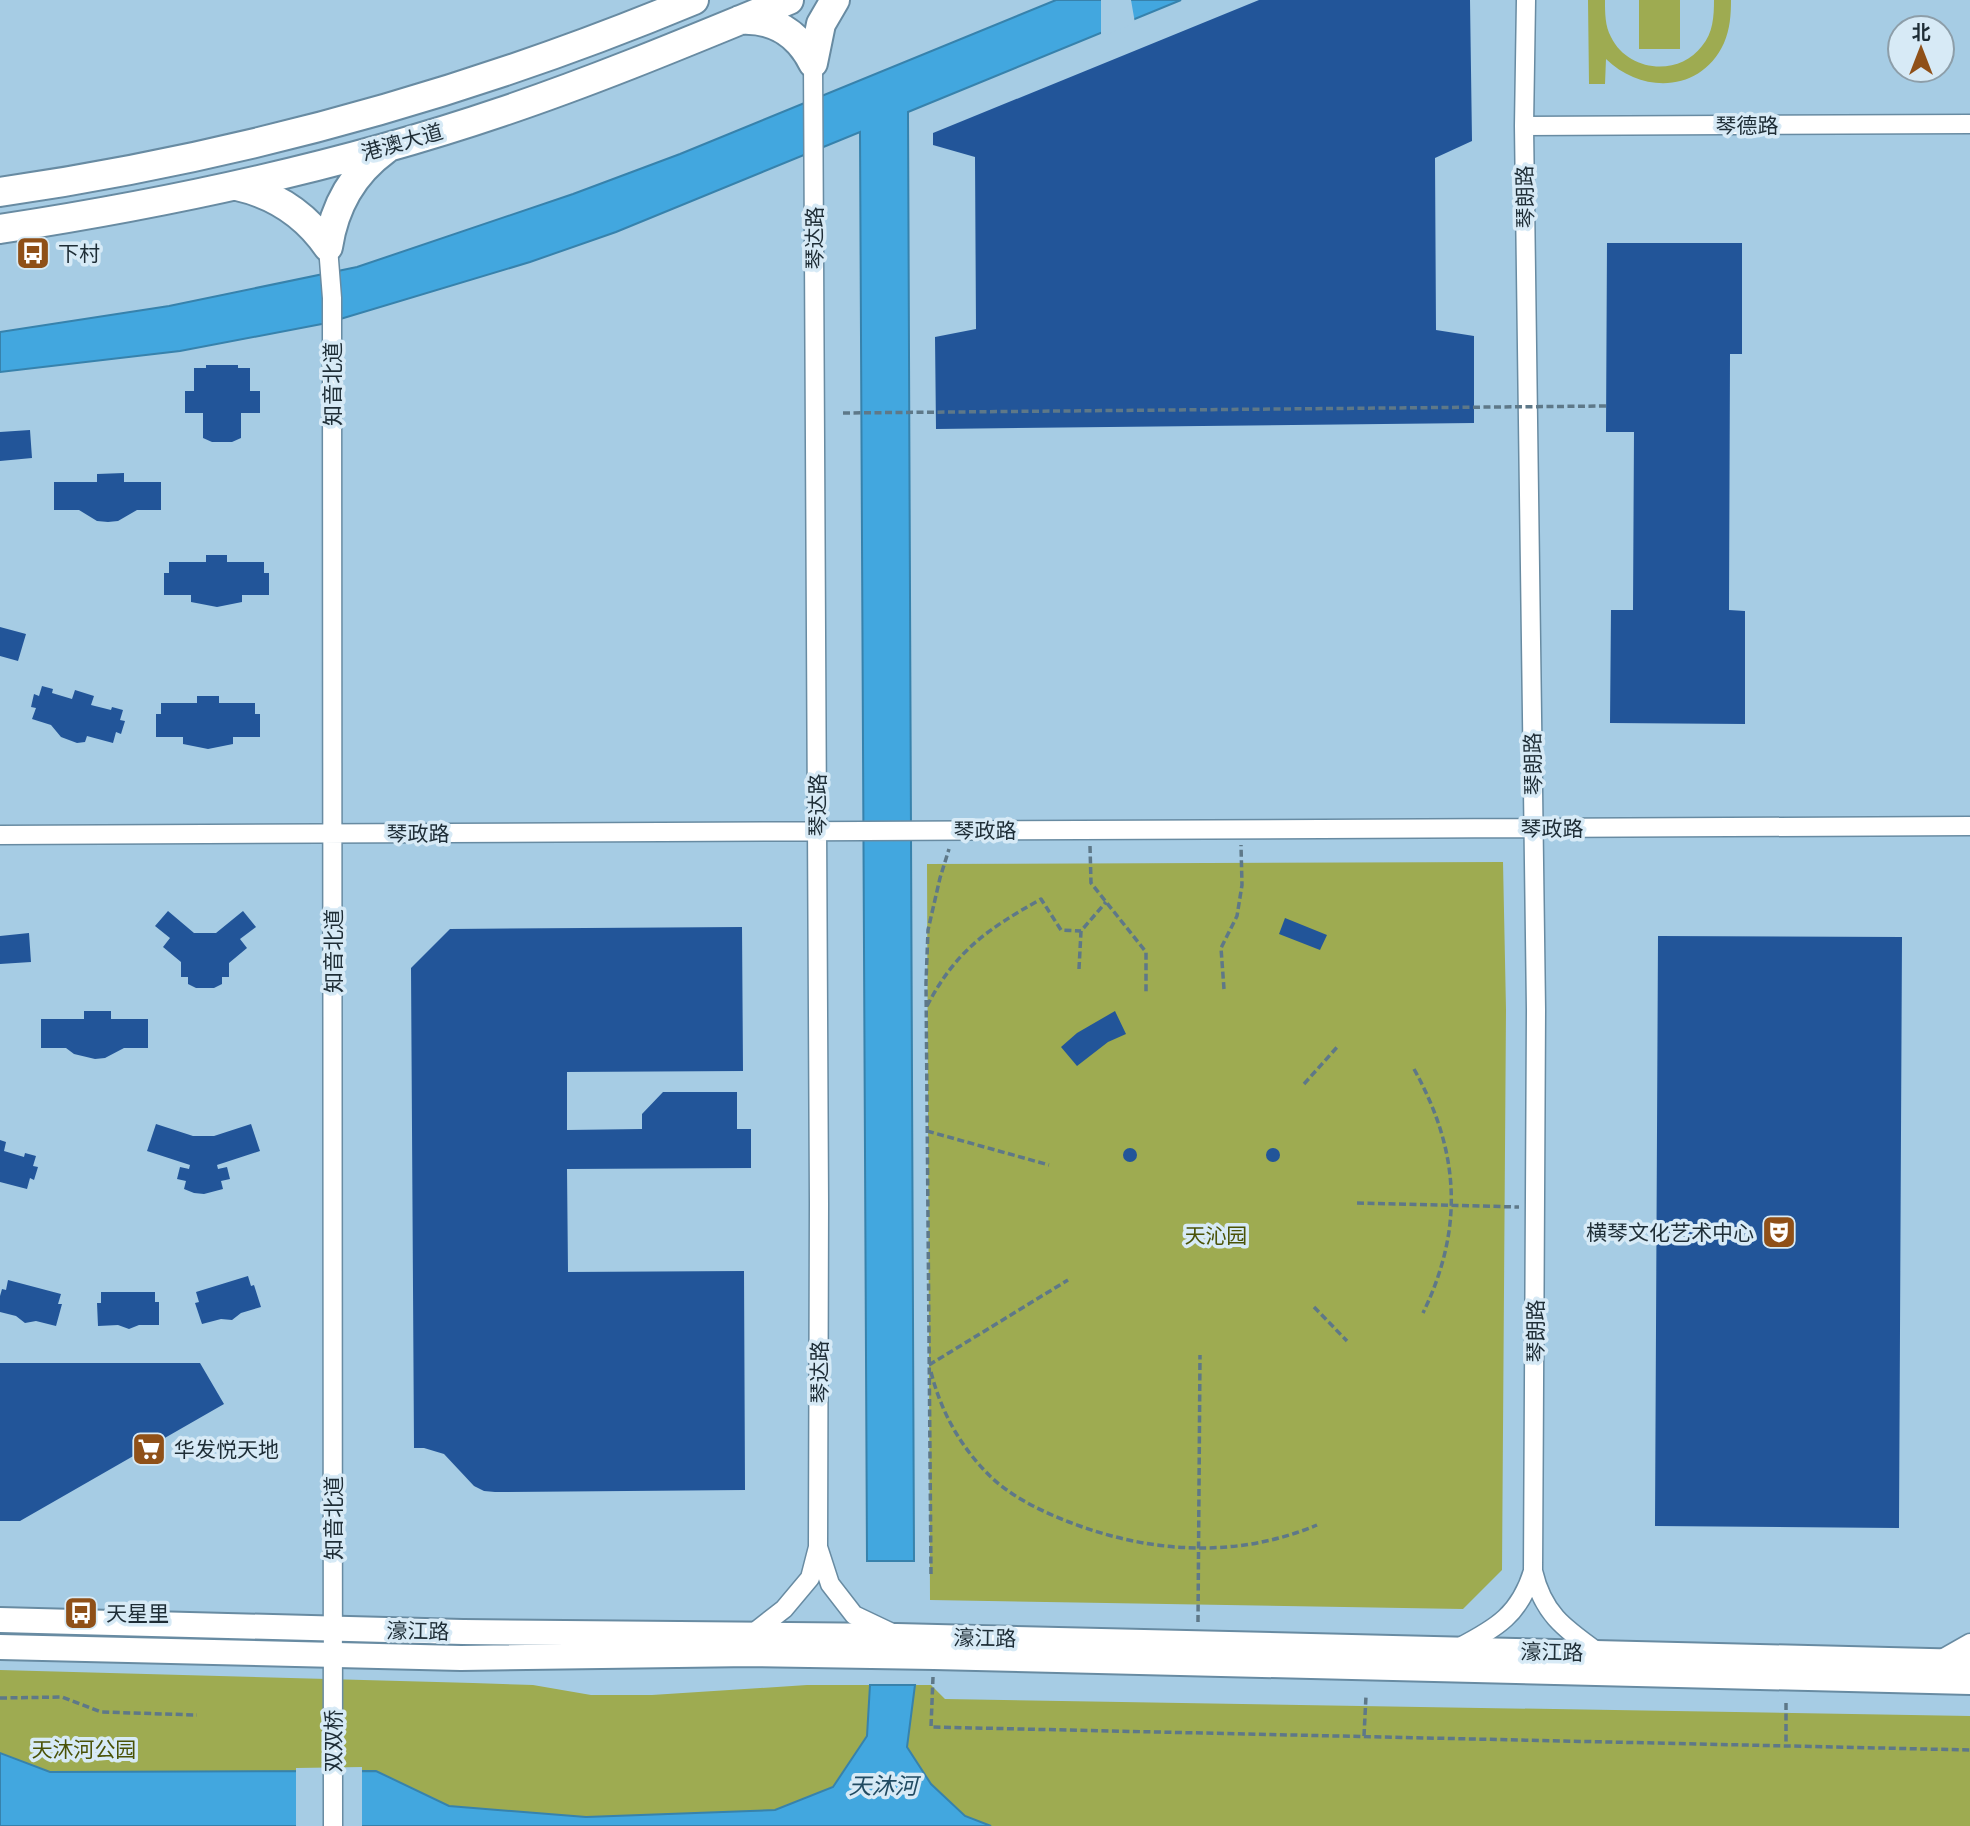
<svg xmlns="http://www.w3.org/2000/svg" width="1970" height="1826" font-family="'PT Sans Narrow','Noto Sans SC',sans-serif">
  <style>
    .green { fill: #9eab51 }
    .water { fill: #42a7df; stroke: #3782ac; stroke-width: 2 }
    .pier { fill: #a6cce4 }
    .building { fill: #259 }
    .lines { fill: none; stroke-linecap: round; stroke-linejoin: round }
    .street-casing { stroke: #688ba2; stroke-width: 21 }
    .secondary-casing { stroke: #688ba2; stroke-width: 28 }
    .primary-casing { stroke: #688ba2; stroke-width: 32 }
    .path { stroke: #5e7888; stroke-width: 3.5; stroke-dasharray: 7 3.5; stroke-linecap: butt }
    .street { stroke: #fff; stroke-width: 18 }
    .secondary { stroke: #fff; stroke-width: 24 }
    .primary { stroke: #fff; stroke-width: 28 }
    .path-bridge { stroke: #5e7888; stroke-width: 3.5; stroke-dasharray: 7 3.5; stroke-linecap: butt }
    .labels { text-anchor: middle; dominant-baseline: central; stroke-width: 7; stroke-linejoin: round; paint-order: stroke }
    .street-label { font-size: 21px; fill: #1e2d36; stroke: #d7eaf6 }
    .poi-label { font-size: 21px; fill: #1e2d36; stroke: #d7eaf6; text-anchor: start }
    .park-label { font-size: 21px; fill: #4a5207; stroke: #d7eaf6 }
    .water-label { font-size: 23px; font-style: italic; fill: #214b62; stroke: #d7eaf6 }
  </style>
  <rect width="100%" height="100%" fill="#a6cce4"/>
  <path class="green" d="M1588,0H1605C1605,13 1605,26 1611,37C1628,72 1679,77 1702,46C1713,33 1714,17 1714,0H1731C1731,15 1730,29 1724,43C1701,93 1642,94 1606,59L1605,84H1589Z
    M1639,0H1680V49H1639Z
    M1503,862L1506,1010L1502,1570L1463,1609L930,1600L927,864Z
    M0,1670L473,1683L533,1685L591,1695H652L807,1685H931L945,1699L1970,1716V1826H0Z"/>
  <path class="water" d="M1056,0H1181L908,112L914,1561H867L860,132L616,232L530,262L327,323L180,351L0,372V332L169,306L357,267L573,194L680,154Z
    M870,1685H915L907,1747L931,1784L965,1816L991,1826H0V1753L50,1772L376,1771L449,1806L586,1817L775,1810L833,1787L867,1736Z"/>
  <path class="pier" d="M1101,0H1131L1135,23L1101,37Z
    M362,1767V1826H296V1768Z"/>
  <path class="building" d="M1259,0H1470L1472,141L1435,158L1436,330L1474,336V423L936,429L935,337L976,329L975,157L933,145V133Z
    M1607,243H1742V354H1730L1729,610L1745,611V724L1610,723L1611,610H1633L1634,432H1606Z
    M206,365H238V368H250V391H260V413H241V438L232,442H212L203,438V413H185V391H194V368H206Z
    M30,430L32,458L0,461V432Z
    M124,473V482H161V510H137L118,521L108,522L97,521L79,510H54V482H97V474Z
    M206,555H227V562H264V573H269V595H242V602L217,607L191,602V595H164V573H169V562H206Z
    M0,627L26,634L18,661L0,656Z
    M42,686L53,689L52,693L72,699L75,690L94,696L91,705L111,710L112,707L123,710L120,720L125,721L121,734L116,732L113,743L87,736L85,742L77,743L61,737L51,725L32,719L36,708L31,707L34,694L39,696Z
    M197,696H219V703H255V714H260V737H233V744L208,749L183,744V737H156V714H161V703H197Z
    M168,911L194,933H216L243,911L256,927L240,939L247,948L229,963V977H222V984L214,988H196L188,984V977H181V962L163,947L170,938L155,926Z
    M1285,918L1327,935L1320,950L1279,934Z
    M742,927L743,1071L567,1072V1130L642,1129V1114L663,1092H737V1129H751V1168L567,1169L568,1272L744,1271L745,1490L495,1492L484,1491L474,1486L444,1454L424,1448H414L411,968L450,929Z
    M29,933L31,962L0,964V936Z
    M1658,936L1902,937L1899,1528L1655,1526Z
    M84,1011H111V1019H148V1048H124L105,1058L95,1059L74,1054L66,1048H41V1019H84Z
    M1115,1011L1126,1034L1108,1042L1077,1066L1061,1047L1077,1033Z
    M156,1124L193,1136H214L251,1124L260,1151L217,1165L218,1169L227,1167L230,1179L221,1181L223,1189L204,1194L194,1193L184,1189L186,1181L177,1179L180,1167L189,1169L190,1165L147,1151Z
    M0,1140L6,1142L4,1151L24,1157L25,1153L36,1156L33,1166L38,1167L34,1180L30,1178L27,1189L0,1182Z
    M1123 1155a7 7 0 1 1 14 0a7 7 0 1 1-14 0Z
    M1266 1155a7 7 0 1 1 14 0a7 7 0 1 1-14 0Z
    M248,1276L251,1286L254,1285L261,1307L241,1313L232,1320L221,1319L202,1324L195,1303L199,1302L196,1292Z
    M8,1280L61,1294L58,1304H62L56,1326L36,1321L25,1323L16,1316L0,1312V1296L2,1289L6,1290Z
    M101,1292H155V1302H159V1325H139L129,1329L118,1325L98,1326L97,1303H101Z
    M0,1363H200L224,1404L20,1521H0Z"/>
  <g class="lines">
    <g class="street-casing">
      <path id="street" d="M1526,0L1524,126L1536,1010L1533,1571C1543,1614 1564,1628 1599,1653
        M1524,126L1970,124
        M328,247L332,298L333,1826
        M0,835L1970,826
        M818,1547L830,1584L854,1615L894,1634
        M752,1634L784,1609L810,1578L818,1547L819,1203L813,63
        M1458,1648C1497,1628 1520,1614 1533,1571
        M1940,1660L1970,1643"/>
    </g>
    <g class="secondary-casing">
      <path id="secondary" d="M0,1620L463,1632L897,1636L1970,1662
        M0,1647L461,1658L752,1654L934,1657L1970,1682"/>
    </g>
    <g class="primary-casing">
      <path id="primary" d="M740,20C774,18 798,33 813,63
        M813,63L821,24L835,0
        M237,186C277,195 306,215 328,247
        M0,192C239,157 471,93 694,0
        M0,229C170,203 339,167 501,112C599,79 694,39 789,0
        M328,247C334,208 352,174 385,150"/>
    </g>
    <path class="path" d="M1090,846L1091,883L1146,952V992
      M1079,969L1081,931L1106,902
      M1224,989L1221,948L1237,916L1242,885L1241,845
      M927,1006C956,950 988,929 1041,899L1061,930L1081,931
      M1414,1069C1460,1152 1464,1228 1423,1313
      M1304,1084L1339,1045
      M927,1131L1049,1165
      M1357,1203L1519,1207
      M1314,1307L1347,1341
      M929,1365L1068,1280
      M931,1372C941,1412 961,1448 991,1477C1012,1497 1041,1511 1069,1522C1149,1553 1236,1559 1317,1525
      M931,1574L926,983L928,930L940,878L949,849
      M1198,1622L1200,1355
      M933,1677L931,1727L1970,1750
      M0,1698L62,1697L101,1712L197,1715
      M1786,1703V1746
      M1364,1736L1366,1696"/>
    <use href="#street" class="street"/>
    <use href="#secondary" class="secondary"/>
    <use href="#primary" class="primary"/>
    <path class="path-bridge" d="M843,413L1606,406"/>
  </g>
  <defs>
    <g id="bus-square" transform="scale(1.75)"><rect x="-9" y="-9" width="18" height="18" rx="4" fill="#8f5018" stroke="#d7eaf6"/><path d="M-5-6H5V4H4V6H2V4H-2V6H-4V4H-5ZM-3.5-4V0h7V-4ZM-3.5 1.2v1.5H-2V1.2ZM2 1.2v1.5H3.5V1.2Z" fill="#fff"/></g>
    <g id="theatre-square" transform="scale(1.75)"><rect x="-9" y="-9" width="18" height="18" rx="4" fill="#8f5018" stroke="#d7eaf6"/><path d="M-5-5.5Q0-4 5-5.5V0Q5 5 0 6Q-5 5-5 0ZM-3.3-2.5H-1v1.5H-3.3ZM1-2.5H3.3v1.5H1ZM-2.8 1Q0 5.5 2.8 1Z" fill="#fff"/></g>
    <g id="supermarket-square" transform="scale(1.75)"><rect x="-9" y="-9" width="18" height="18" rx="4" fill="#8f5018" stroke="#d7eaf6"/><path d="M-6-5.5h2.5l.6 2H6L4.5 2H-2.5L-4.4-4H-6ZM-1.5 3.2a1.3 1.3 0 1 0 .1 0ZM3 3.2a1.3 1.3 0 1 0 .1 0Z" fill="#fff"/></g>
  </defs>
  <g fill-rule="evenodd">
    <use href="#bus-square" x="33" y="253"/>
    <use href="#theatre-square" x="1779" y="1232"/>
    <use href="#supermarket-square" x="149" y="1449"/>
    <use href="#bus-square" x="81" y="1613"/>
  </g>
  <g class="labels">
    <g class="street-label">
      <text x="1747" y="125">琴德路</text>
      <text transform="translate(402 142) rotate(-16)">港澳大道</text>
      <text transform="translate(1525 197) rotate(-91)">琴朗路</text>
      <text transform="translate(814 238) rotate(-90)">琴达路</text>
      <text transform="translate(332 384) rotate(-90)">知音北道</text>
      <text transform="translate(1533 764) rotate(-91)">琴朗路</text>
      <text transform="translate(817 805) rotate(-90)">琴达路</text>
      <text x="1552" y="828">琴政路</text>
      <text x="985" y="830">琴政路</text>
      <text x="418" y="833">琴政路</text>
      <text transform="translate(333 951) rotate(-90)">知音北道</text>
      <text transform="translate(1535 1331) rotate(-90)">琴朗路</text>
      <text transform="translate(819 1372) rotate(-90)">琴达路</text>
      <text transform="translate(333 1518) rotate(-90)">知音北道</text>
      <text transform="translate(418 1631) rotate(1)">濠江路</text>
      <text transform="translate(985 1638) rotate(1)">濠江路</text>
      <text transform="translate(1552 1652) rotate(1)">濠江路</text>
      <text transform="translate(333 1741) rotate(-90)">双双桥</text>
    </g>
    <g class="poi-label">
      <text x="58" y="253">下村</text>
      <text x="1754" y="1232" text-anchor="end">横琴文化艺术中心</text>
      <text x="174" y="1449">华发悦天地</text>
      <text x="106" y="1613">天星里</text>
    </g>
    <g class="park-label">
      <text x="1216" y="1235">天沁园</text>
      <text x="84" y="1749">天沐河公园</text>
    </g>
    <g class="water-label">
      <text x="883" y="1785">天沐河</text>
    </g>
  </g>
  <g transform="translate(1921 49)"><circle r="33" fill="#d7eaf6" stroke="#8d9ea9" stroke-width="2"/>
  <path d="M0-5L12 26L0 18L-12 26Z" fill="#8f5018"/>
  <text y="-10" font-size="19" font-weight="bold" text-anchor="middle" fill="#1e2d36">北</text>
  </g>
</svg>
